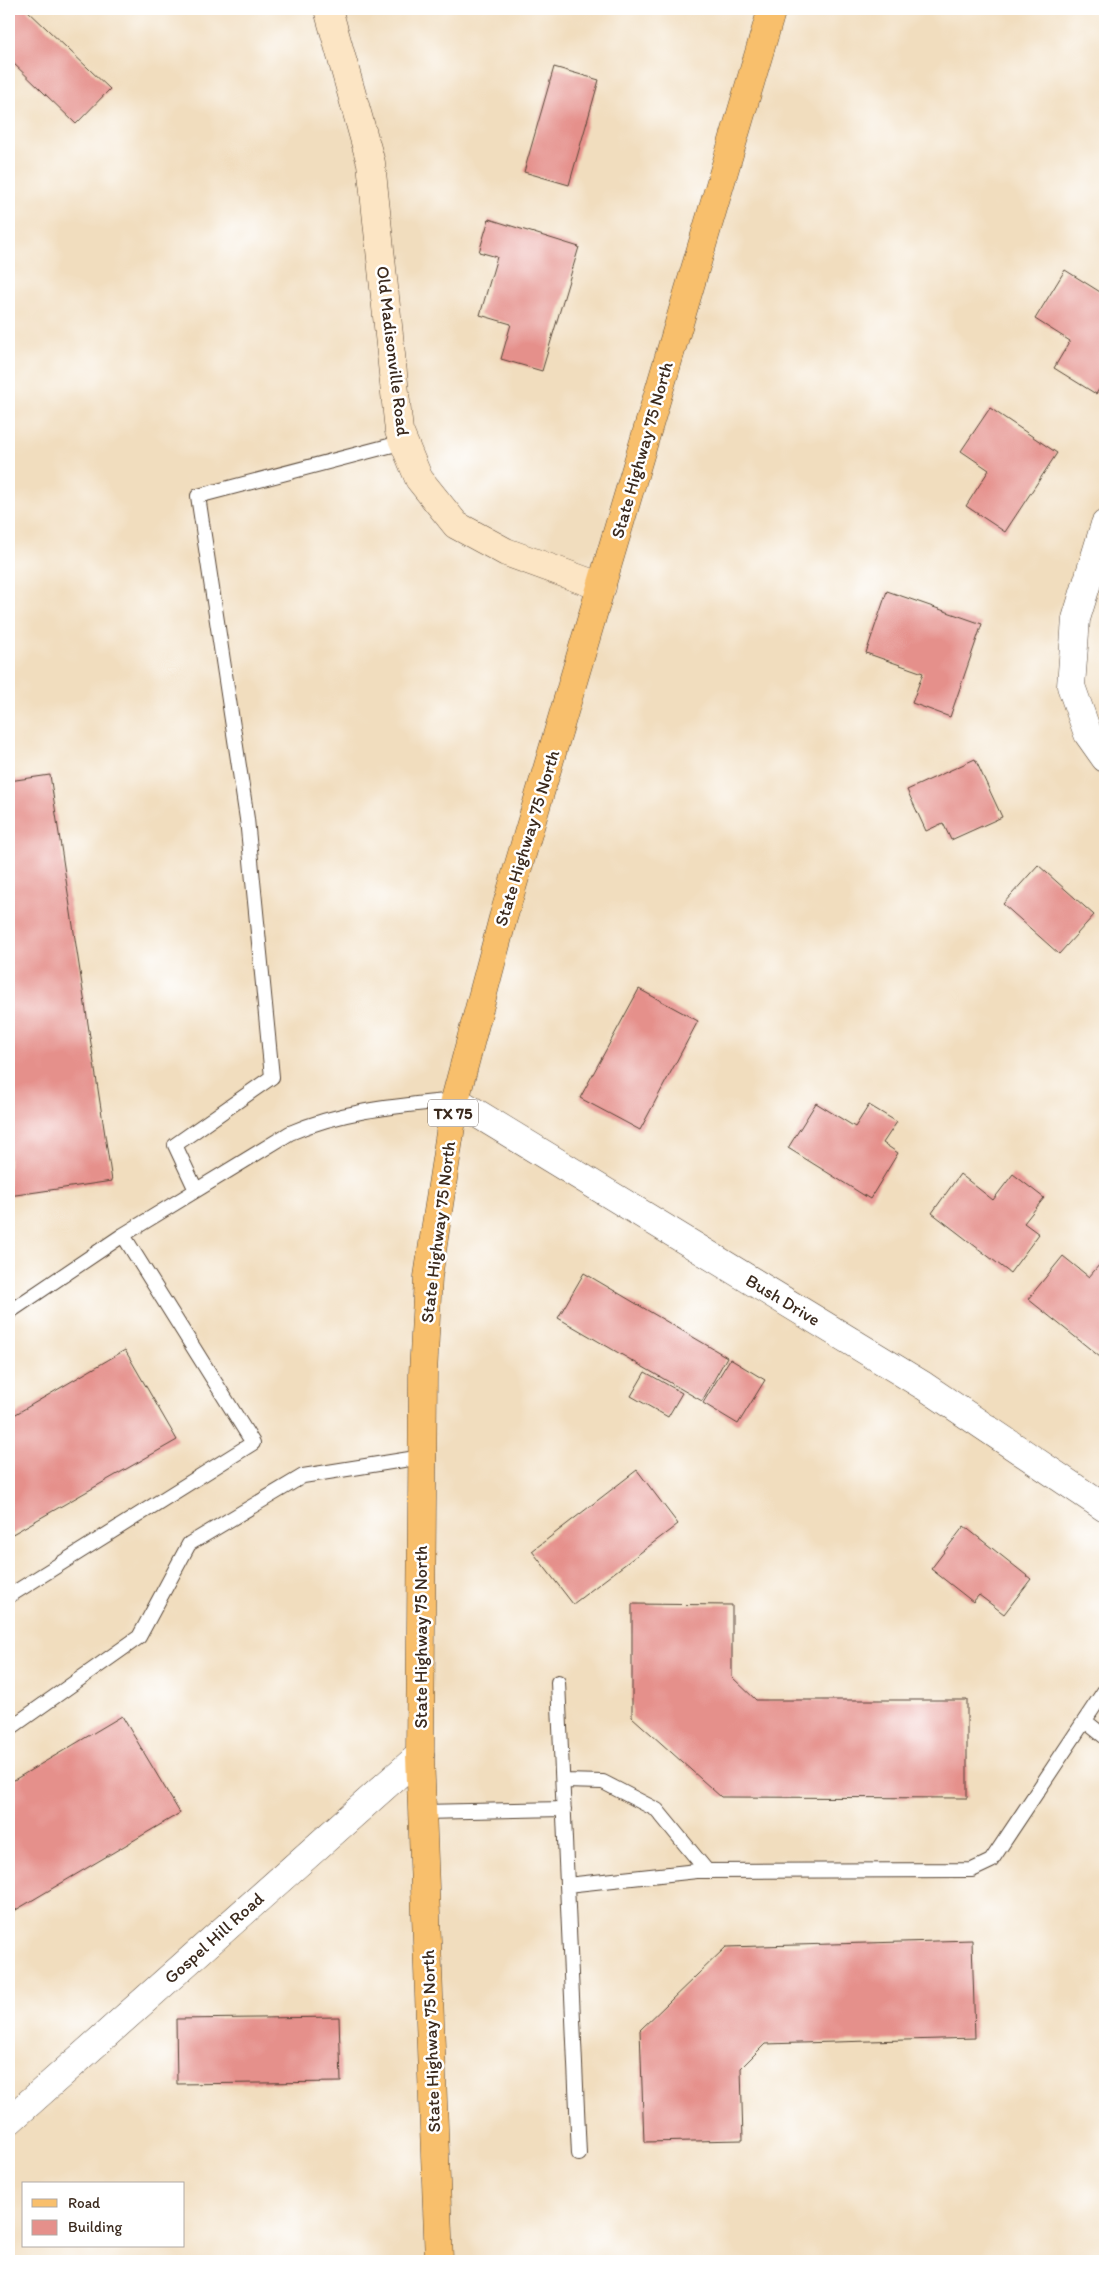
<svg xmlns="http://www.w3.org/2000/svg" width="1114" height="2270" font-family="Itim,sans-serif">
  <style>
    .building { fill: #e5908b }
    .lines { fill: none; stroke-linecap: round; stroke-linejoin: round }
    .lane-casing { stroke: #564536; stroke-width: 16 }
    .street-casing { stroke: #564536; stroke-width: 29 }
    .secondary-casing { stroke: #564536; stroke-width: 29 }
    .primary-casing { stroke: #564536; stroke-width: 29 }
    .lane { stroke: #fff; stroke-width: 14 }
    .street { stroke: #fff; stroke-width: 28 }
    .secondary { stroke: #fce5c4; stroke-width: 28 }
    .primary { stroke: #f8bf6c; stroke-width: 28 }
    .labels { text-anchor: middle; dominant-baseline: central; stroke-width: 5; stroke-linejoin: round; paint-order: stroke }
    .shield { fill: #fff; stroke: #766a62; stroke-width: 1 }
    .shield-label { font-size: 16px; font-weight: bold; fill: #3b2a1e }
    .street-label { font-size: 18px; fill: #3b2a1e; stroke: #fff }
  </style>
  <rect width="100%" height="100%" fill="#fff"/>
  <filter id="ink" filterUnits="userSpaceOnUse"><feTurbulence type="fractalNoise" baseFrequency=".02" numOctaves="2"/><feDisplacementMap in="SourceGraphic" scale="10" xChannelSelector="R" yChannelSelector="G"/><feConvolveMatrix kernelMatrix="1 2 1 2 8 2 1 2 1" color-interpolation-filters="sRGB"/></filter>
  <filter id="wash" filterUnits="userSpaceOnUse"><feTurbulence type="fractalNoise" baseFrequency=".0096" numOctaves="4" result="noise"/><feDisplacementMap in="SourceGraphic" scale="20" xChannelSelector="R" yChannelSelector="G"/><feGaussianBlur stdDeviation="1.12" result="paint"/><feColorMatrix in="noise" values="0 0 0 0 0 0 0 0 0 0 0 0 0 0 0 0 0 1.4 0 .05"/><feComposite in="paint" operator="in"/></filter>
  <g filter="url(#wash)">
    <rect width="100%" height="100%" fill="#f1ddbe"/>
    <g id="blocks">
      <path class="building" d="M9,9H26L110,89L76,124L9,59Z
        M554,67L599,80L569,185L524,172Z
        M489,219L579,247L542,371L501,359L511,324L480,315L497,257L479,252Z
        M1065,270L1105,295V380L1096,394L1054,368L1070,341L1035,319Z
        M990,408L1057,453L1005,532L966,506L989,470L961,451Z
        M887,591L982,624L950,717L912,703L923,673L866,653Z
        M975,759L1002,817L951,840L943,823L926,831L907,790Z
        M50,775L112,1181L9,1196V781Z
        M1038,865L1094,915L1059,954L1003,904Z
        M639,989L698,1021L640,1130L580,1098Z
        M816,1103L855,1127L869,1105L897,1122L883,1143L898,1153L870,1199L788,1148Z
        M960,1174L993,1200L1013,1174L1044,1198L1024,1223L1039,1234L1010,1273L932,1213Z
        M1063,1256L1089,1277L1105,1258V1361L1028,1299Z
        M584,1273L727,1357L702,1401L558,1318Z
        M125,1350L177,1440L9,1536V1418Z
        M730,1359L765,1380L738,1424L703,1403Z
        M645,1372L682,1393L668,1417L631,1396Z
        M637,1470L678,1524L573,1604L532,1551Z
        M964,1526L1031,1579L1004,1614L979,1595L973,1602L931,1569Z
        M632,1604L732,1605V1677L756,1700H967V1798L721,1797L632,1717Z
        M122,1716L180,1813L9,1914V1783Z
        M972,1940L975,2038L765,2044L741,2068L743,2140L644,2142L640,2030L726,1947Z
        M339,2017L341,2082L177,2084L176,2019Z"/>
    </g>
  </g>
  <g filter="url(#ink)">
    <use href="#blocks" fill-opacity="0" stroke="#564536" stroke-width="1"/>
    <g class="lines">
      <g class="lane-casing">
        <path id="lane" d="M196,1190L175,1145L272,1077L247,819L198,496L404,442
          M9,1312L123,1235
          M9,1596L253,1443L123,1235L290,1133C343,1110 398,1106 455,1100
          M558,1682L579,2154
          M1085,1721L1105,1737
          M9,1729L139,1637L189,1544L303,1476L422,1457
          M563,1781L603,1782L657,1810L707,1871
          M422,1812L564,1809
          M567,1885L697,1871L972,1870L991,1861L1105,1690"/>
      </g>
      <g class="street-casing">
        <path id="street" d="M1105,524L1076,619L1071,686L1088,734L1105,758
          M455,1100L924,1386L1105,1508
          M9,2121L420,1755"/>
      </g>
      <g class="secondary-casing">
        <path id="secondary" d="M328,9L371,163L399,431L419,479L456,525L506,552L602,587"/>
      </g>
      <g class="primary-casing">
        <path id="primary" d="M439,2261L420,1755L423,1374L428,1277L455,1100L503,918L772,9"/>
      </g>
      <use href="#lane" class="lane"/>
      <use href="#street" class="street"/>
      <use href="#secondary" class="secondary"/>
      <use href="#primary" class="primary"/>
    </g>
  </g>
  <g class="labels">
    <rect class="shield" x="428" y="1099.5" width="50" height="27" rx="4"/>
    <g class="shield-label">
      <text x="453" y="1113">TX 75</text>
    </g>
    <g class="street-label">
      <text transform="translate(393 351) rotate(83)">Old Madisonville Road</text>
      <text transform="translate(642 450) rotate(-74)">State Highway 75 North</text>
      <text transform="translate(527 838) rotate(-73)">State Highway 75 North</text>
      <text transform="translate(438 1232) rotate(-83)">State Highway 75 North</text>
      <text transform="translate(783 1300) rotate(31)">Bush Drive</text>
      <text transform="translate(421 1637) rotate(-90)">State Highway 75 North</text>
      <text transform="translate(214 1938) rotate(-42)">Gospel Hill Road</text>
      <text transform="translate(431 2041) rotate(-92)">State Highway 75 North</text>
    </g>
  </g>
  <rect width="1114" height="2270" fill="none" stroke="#fff" stroke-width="30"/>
  <rect x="22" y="2182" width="162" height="65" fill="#ffffff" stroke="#b1aaa5"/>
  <rect x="32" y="2199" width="25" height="8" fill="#f8bf6c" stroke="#b1aaa5"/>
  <text x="68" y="2208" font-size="15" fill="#3b2a1e">Road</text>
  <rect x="32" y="2220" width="25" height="15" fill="#e5908b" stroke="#b1aaa5"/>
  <text x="68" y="2232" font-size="15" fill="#3b2a1e">Building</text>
</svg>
